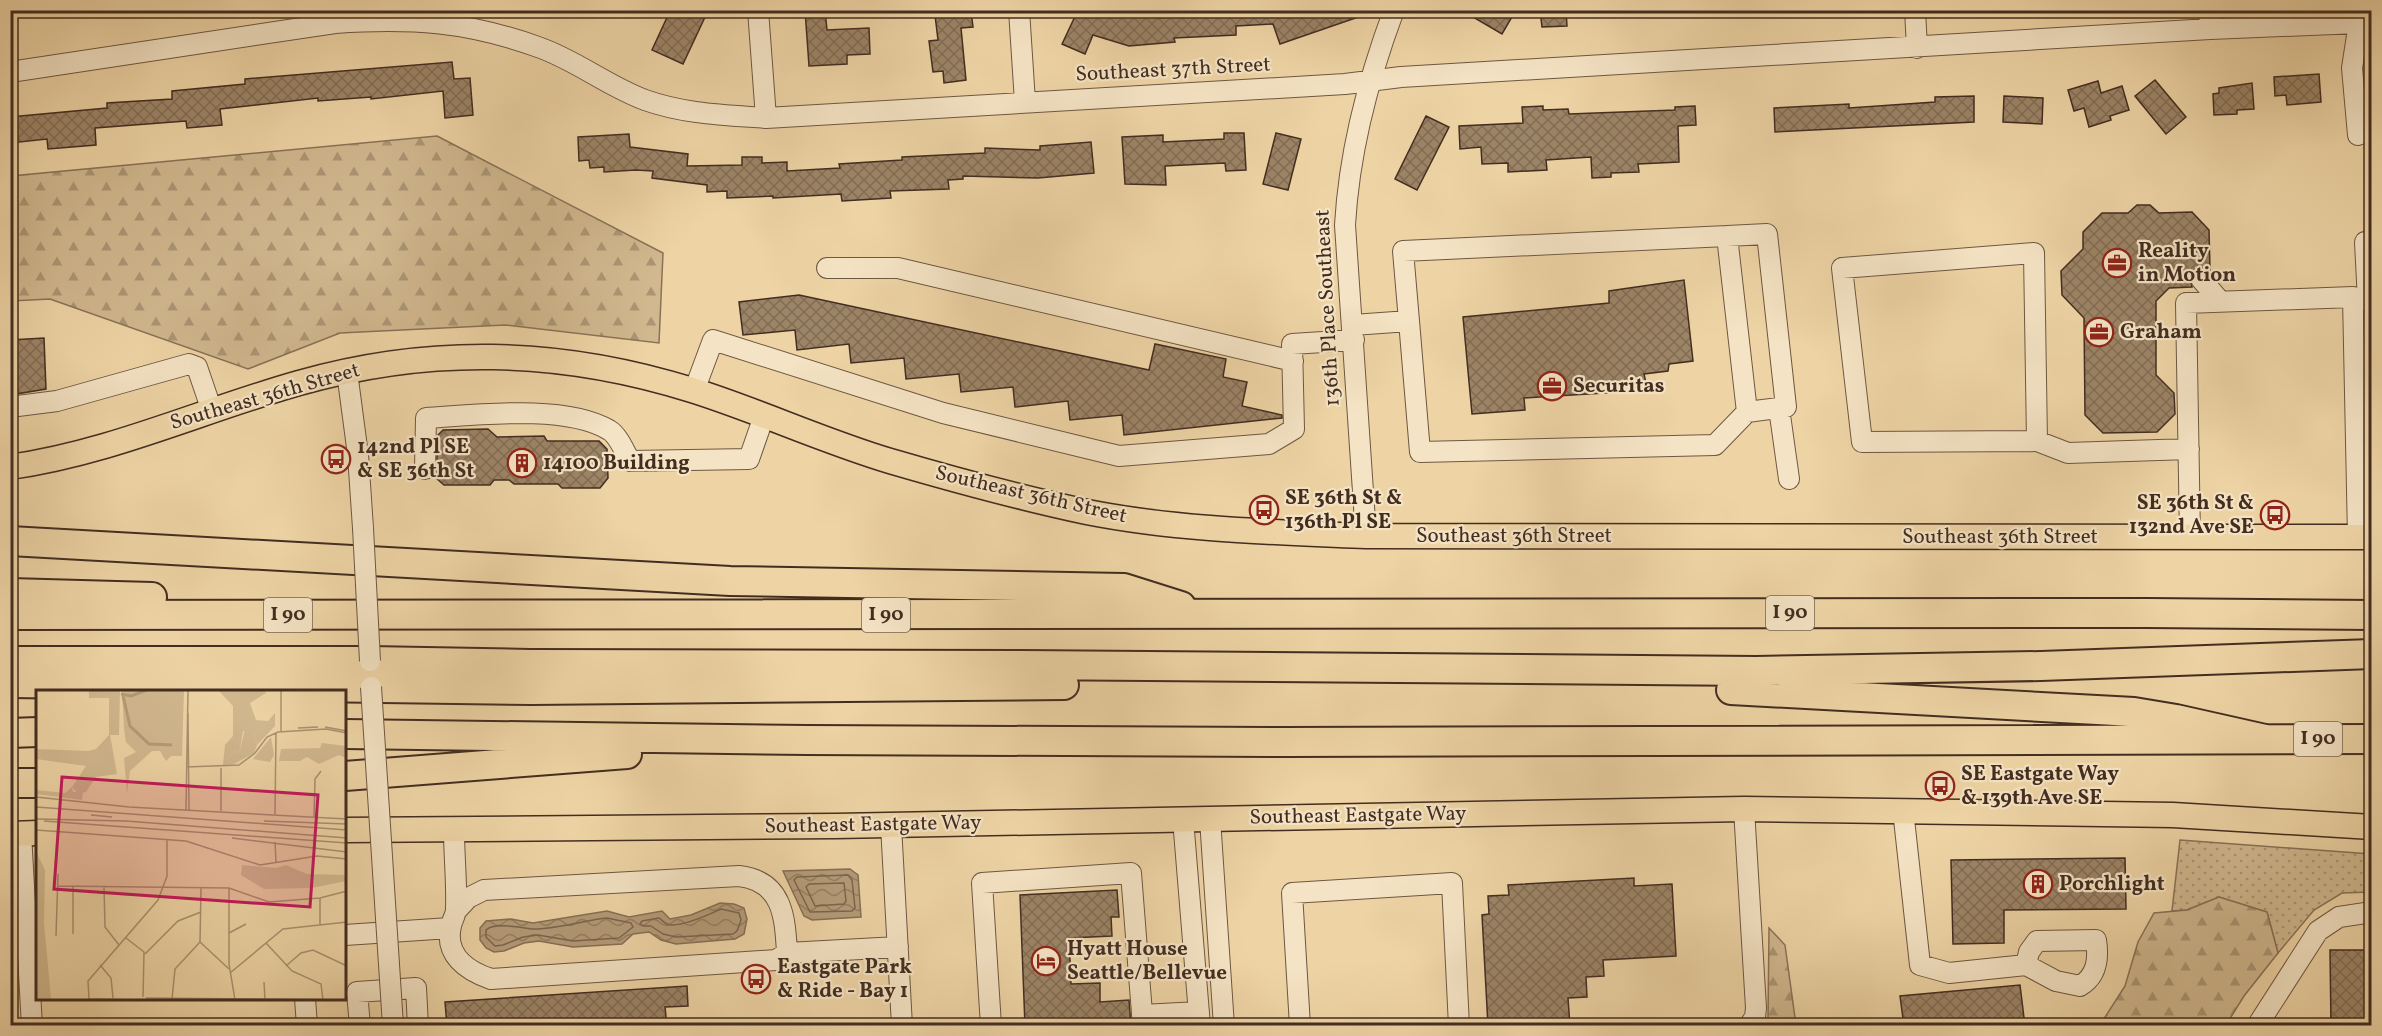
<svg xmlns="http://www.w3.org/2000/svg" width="2382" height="1036" font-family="Vollkorn,serif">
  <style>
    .grass { fill: url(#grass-dots); stroke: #8a7258; stroke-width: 1.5 }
    .forest { fill: url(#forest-firs); stroke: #8a7258; stroke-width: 1.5 }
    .water { fill: url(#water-waves); stroke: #876f55; stroke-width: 1.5 }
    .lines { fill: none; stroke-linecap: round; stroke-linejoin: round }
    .shore { stroke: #7c644c; stroke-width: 1.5 }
    .building { fill: url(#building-cross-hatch); stroke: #432d21; stroke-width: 1.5 }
    .minor-casing { stroke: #6e5742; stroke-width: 22 }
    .major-casing { stroke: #432d21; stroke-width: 27 }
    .highway-casing { stroke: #432d21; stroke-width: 32 }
    .minor { stroke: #f4e3c4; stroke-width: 20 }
    .major { stroke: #eed4a5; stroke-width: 24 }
    .highway { stroke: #eed4a5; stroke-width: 28 }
    .minor-bridge-casing { stroke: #6e5742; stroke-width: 22; stroke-linecap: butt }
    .minor-bridge { stroke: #f4e3c4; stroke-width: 20 }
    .labels { text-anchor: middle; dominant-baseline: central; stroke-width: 4.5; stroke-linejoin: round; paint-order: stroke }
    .shield { fill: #f4e3c4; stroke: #786452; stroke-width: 1.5 }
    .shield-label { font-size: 20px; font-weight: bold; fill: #432d21 }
    .street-label { font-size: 21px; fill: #432d21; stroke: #f4e3c4 }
    .poi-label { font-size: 21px; font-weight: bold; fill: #432d21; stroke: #f4e3c4; text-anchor: start }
    .inset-river { fill: none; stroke: #b49b78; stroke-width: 3 }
    .inset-road { fill: none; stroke: #aa9170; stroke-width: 1.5 }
    .view { fill: #c2185b; fill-opacity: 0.15; stroke: #c2185b; stroke-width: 3 }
    .inset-edge { fill: none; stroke: #432d21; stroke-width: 3 }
  </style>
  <defs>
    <pattern id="grass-dots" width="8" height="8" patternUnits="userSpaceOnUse" patternTransform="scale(1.5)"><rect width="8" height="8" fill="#d1b88f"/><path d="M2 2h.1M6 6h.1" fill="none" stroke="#ab9674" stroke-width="1.8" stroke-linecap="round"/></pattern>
    <pattern id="forest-firs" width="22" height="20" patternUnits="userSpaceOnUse" patternTransform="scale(1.5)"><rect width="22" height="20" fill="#d1b88f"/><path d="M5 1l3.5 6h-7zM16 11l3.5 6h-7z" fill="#ab9674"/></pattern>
    <pattern id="water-waves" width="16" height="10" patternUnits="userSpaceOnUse" patternTransform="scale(1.5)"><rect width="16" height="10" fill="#b49b78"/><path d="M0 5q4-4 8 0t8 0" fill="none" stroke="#947f62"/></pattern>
    <pattern id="building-cross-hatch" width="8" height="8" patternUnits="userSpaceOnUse" patternTransform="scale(1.5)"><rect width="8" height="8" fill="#9c8466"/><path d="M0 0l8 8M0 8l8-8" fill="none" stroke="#816c54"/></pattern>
  </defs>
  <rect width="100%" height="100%" fill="#eed4a5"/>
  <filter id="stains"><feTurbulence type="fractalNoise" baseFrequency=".00333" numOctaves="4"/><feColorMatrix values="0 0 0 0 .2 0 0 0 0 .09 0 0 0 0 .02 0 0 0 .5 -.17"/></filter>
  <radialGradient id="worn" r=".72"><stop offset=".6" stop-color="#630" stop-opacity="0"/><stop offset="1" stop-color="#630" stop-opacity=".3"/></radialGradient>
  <path class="grass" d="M2180,840L2371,854V892L2342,893L2314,910L2278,953L2267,912L2219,897L2187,910L2172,911Z"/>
  <path class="forest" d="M437,136L663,253L659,343L505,325L340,333L248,369L50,299L11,301V176Z
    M2219,897L2267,912L2278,953L2244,996L2226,1025H2100L2125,986L2138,942L2154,913L2187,910Z
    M1769,928L1785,945L1796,1025H1763L1768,1021Z"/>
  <path class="water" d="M850,869L858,875L861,917L812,920L804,916L783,871Z
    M720,903L734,904L744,908L747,919L744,934L735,939L676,944L661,940L649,932L633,934L622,944L573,947L539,941L524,943L504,951L494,952L486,948L480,940V928L486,921L511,919L533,923L607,911L629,917L662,911L670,919L691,915Z"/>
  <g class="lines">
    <path class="shore" d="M848,875L852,880L855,908L852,911L810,912L794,880L797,877Z
      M844,883L846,901L844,904L815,906L806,887L809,884Z
      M721,909L739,913L741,920L737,931L733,934L676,937L663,934L651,926H643L640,924L642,921L659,918C662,920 664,923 667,924C679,929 710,914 721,909Z
      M607,918L631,923L633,927L619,938L573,941L538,935L523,937L503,945L495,946L486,937V930C494,922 521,927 532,929C550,930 587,920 607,918Z"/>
  </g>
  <path class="building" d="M682,10H691L705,17L683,64L652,50L670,11L680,15Z
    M805,10H825L827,30L869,28L870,54L847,55V64L809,66Z
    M1078,10H1157L1158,18L1195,15V10H1369L1370,13L1280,44L1273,24L1236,26V35L1174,38L1175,42L1129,46L1093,35L1085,54L1062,44Z
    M1461,10H1516L1502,34Z
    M1540,10H1566L1567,26L1542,27Z
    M971,11L973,27L961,28L966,80L944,83L943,71L933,72L929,41L938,40L935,15Z
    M452,62L454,79L470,78L473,115L445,118L443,91L371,99V97L318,101V98L220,109L222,125L187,128L186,121L95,128L96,145L48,149L47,139L10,143V117L107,108V103L172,99V91L245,84V79Z
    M2319,74L2321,102L2287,105L2286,95L2275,96L2274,77Z
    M2155,80L2186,117L2166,134L2135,96Z
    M2098,81L2101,93L2122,86L2129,110L2110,116L2111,120L2089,127L2084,108L2074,111L2068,90Z
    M2252,83L2254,109L2237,110V114L2214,115L2213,94L2219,93V88Z
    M1974,96V122L1775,132L1774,108L1849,104V108L1935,102V97Z
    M2004,96L2043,98L2042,124L2003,122Z
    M1543,106V110L1568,109L1569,114L1675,110V107L1695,106L1696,125L1678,126L1679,162L1638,164L1639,172L1611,173V177L1592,178L1591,157L1546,160L1547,170L1508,172V163L1482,164L1481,147L1460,149L1459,126L1523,123L1522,107Z
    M1426,116L1449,127L1417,190L1395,179Z
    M1224,133H1244L1246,170L1226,171L1225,163L1165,166L1166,185L1125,184L1122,137L1163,135V142L1224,139Z
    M1276,133L1301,139L1288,190L1263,184Z
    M629,134L630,147L688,154L687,166L742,165V157H762V163L787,162V171L840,168L839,164L902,160V157L985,153V148L1040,150V146L1091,142L1094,173L1038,178L963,176V179L948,180L949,189L890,191L891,198L842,201L841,194L773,198V196L727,198V191L707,192V185L652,178L653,171L636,170L604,172V167L590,168L589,160L579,161L578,137Z
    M2137,205H2150L2159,213L2192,212L2209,230L2210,270L2199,267L2194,270L2190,276L2192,287L2169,288L2156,301V375L2174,393L2175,414L2157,432L2103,433L2085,415L2084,318L2062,295L2061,271L2083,249V232L2102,213H2128Z
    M1684,280L1693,361L1669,364L1668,371L1644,374L1646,383L1622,385L1620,392L1524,398L1525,410L1472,414L1463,317L1609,303V291Z
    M799,295L1149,370L1155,344L1226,359L1223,377L1247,382L1242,406L1282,415V418L1124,435L1122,415L1070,420L1068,401L1015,407L1013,387L961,392L959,374L906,379L904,358L851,363L849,344L797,350L795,330L743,335L739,302Z
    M44,338L46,389L10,395V340Z
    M488,429L497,437L544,436L547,441H599L607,449L608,478L600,488H562L558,484H514L509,480H494L490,485H444L436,478L438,435L443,430Z
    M2125,858L2126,909L2004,910V943L1953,944L1951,860Z
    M1634,878V886L1672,884L1676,956L1603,960L1604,976L1586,977L1587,997L1568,998L1570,1026H1488L1482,915L1489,914L1488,896L1509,895L1508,885Z
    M1117,890L1119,917H1111L1112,936L1069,938L1071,984L1100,983V1002L1129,1000L1131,1026H1025L1020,895Z
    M2330,950H2372V1026H2331Z
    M2020,985L2025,1026H1904L1900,996Z
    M687,986L688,1006L665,1007L667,1026H447L445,1002Z"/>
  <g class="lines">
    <g class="minor-casing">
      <path id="minor" d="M758,10L766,118
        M1019,10L1025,102
        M1915,10L1917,48
        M2209,10L2210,29
        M10,72L335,23C410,18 466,21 538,47C576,60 607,86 645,100C684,114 725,115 766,118L1345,84L1401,77L2210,29L2359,23
        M2358,135L2352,68L2361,10
        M827,268H898L1293,361
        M2201,279L2220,301
        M2368,301L2365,242H2372
        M1409,321L1403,251L1727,236
        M1353,325L1409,321L1420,452L1715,445L1747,412L1786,407L1767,234L1727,236L1747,412
        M347,372L358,455L363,528
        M694,391L713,340L943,413L1119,456L1269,444L1294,429L1292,344L1354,340
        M10,407L57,401L189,364L197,367L212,411
        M1779,408L1789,479
        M2037,441L2034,253L1842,268L1862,442L2037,441L2068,453L2189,449
        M425,469L426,418C476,415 566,404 609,430C618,435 625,452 630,461L749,459L764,416
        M1366,536L1345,225C1349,154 1369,77 1394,10
        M2190,537L2186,303L2353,297
        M2358,537L2353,297L2372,302
        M1744,809L1756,1008L1755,1017L1749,1026
        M1903,810L1920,965L1949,973L2026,965L2056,981L2080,986C2097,976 2099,959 2096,940L2037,941L2029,952L2026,965
        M1183,819L1200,1026
        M1210,819L1224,1026
        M891,825L902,1026
        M454,830C454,856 457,883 456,909C456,915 452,920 451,926C444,955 467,971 491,979L776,960L787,953L898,947
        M21,834L32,1026
        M456,911L468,898L484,890L739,876C783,881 785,917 787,953
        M345,935L450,928
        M305,998L307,1026
        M1142,1015L1199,1012
        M360,1026L357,992L416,988L418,1026
        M991,1026L982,883L1131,873L1143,1026
        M1300,1026L1292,893L1452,883L1459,1026
        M2257,1026L2318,931L2339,917L2372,912"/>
    </g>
    <g class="major-casing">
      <path id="major" d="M10,467C110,453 203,410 299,383C362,365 428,356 493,357C561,358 628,370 692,390C759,411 823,441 890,461C955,480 1021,498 1087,512C1178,530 1273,532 1366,536L2372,537
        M345,830L836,826L1744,809L2173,815L2372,827
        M10,834L38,833"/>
    </g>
    <g class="highway-casing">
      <path id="highway" d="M10,541L730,581L1124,588L1181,606
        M10,593L152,597
        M10,615L2147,613L2372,615
        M10,661H370L530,664L1022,665L1756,671L2041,666L2372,654
        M10,683L531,690L1064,685
        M1731,690L2134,712L2176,719L2265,739
        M10,733L38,732
        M345,734L807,740L1285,742L2372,739
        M345,776L627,754
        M10,783H38"/>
    </g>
    <use href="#minor" class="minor"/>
    <use href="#major" class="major"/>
    <use href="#highway" class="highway"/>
    <g class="minor-bridge-casing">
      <path id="minor-bridge" d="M363,528L370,661
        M371,687L393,1026"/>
    </g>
    <use href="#minor-bridge" class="minor-bridge"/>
  </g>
  <defs>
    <g id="office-ring" transform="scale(1.5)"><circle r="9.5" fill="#f4e3c4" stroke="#8f2418" stroke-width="1.5"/><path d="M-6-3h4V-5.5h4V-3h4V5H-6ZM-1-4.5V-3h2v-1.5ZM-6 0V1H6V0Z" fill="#8f2418"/></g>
    <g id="bus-ring" transform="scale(1.5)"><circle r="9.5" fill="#f4e3c4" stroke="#8f2418" stroke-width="1.5"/><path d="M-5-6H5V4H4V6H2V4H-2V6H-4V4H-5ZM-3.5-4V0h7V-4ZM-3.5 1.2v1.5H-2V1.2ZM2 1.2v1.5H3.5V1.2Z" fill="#8f2418"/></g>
    <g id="building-ring" transform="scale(1.5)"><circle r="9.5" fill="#f4e3c4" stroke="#8f2418" stroke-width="1.5"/><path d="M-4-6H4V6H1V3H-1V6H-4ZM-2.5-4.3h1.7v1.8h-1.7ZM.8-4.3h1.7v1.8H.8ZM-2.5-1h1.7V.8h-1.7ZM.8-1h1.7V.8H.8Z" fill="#8f2418"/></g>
    <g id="hotel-ring" transform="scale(1.5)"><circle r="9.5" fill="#f4e3c4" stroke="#8f2418" stroke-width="1.5"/><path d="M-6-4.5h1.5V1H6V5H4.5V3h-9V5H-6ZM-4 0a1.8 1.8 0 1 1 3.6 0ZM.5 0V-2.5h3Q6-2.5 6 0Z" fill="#8f2418"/></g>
  </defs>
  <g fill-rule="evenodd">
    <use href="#office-ring" x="2117" y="263"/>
    <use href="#office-ring" x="2099" y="332"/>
    <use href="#office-ring" x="1552" y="386"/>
    <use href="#bus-ring" x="336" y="459"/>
    <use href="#building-ring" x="522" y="463"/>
    <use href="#bus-ring" x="1264" y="510"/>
    <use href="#bus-ring" x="2275" y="515"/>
    <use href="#bus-ring" x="1940" y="786"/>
    <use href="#building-ring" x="2038" y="884"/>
    <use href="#hotel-ring" x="1046" y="961"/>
    <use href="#bus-ring" x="756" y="979"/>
  </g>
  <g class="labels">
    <g class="shield">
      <rect x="1766" y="596" width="48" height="34" rx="4.5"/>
      <rect x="264" y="598" width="48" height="34" rx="4.5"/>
      <rect x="862" y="598" width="48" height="34" rx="4.5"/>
      <rect x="2294" y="722" width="48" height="34" rx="4.5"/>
    </g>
    <g class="shield-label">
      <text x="1790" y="613">I 90</text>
      <text x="288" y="615">I 90</text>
      <text x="886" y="615">I 90</text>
      <text x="2318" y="739">I 90</text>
    </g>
    <g class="street-label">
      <text transform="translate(1173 70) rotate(-3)">Southeast 37th Street</text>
      <text transform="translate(1328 308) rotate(-93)">136th Place Southeast</text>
      <text transform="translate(265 397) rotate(-16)">Southeast 36th Street</text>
      <text transform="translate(1031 495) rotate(13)">Southeast 36th Street</text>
      <text x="1514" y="536">Southeast 36th Street</text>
      <text x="2000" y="537">Southeast 36th Street</text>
      <text transform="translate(1358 816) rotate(-1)">Southeast Eastgate Way</text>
      <text transform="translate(873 825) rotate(-1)">Southeast Eastgate Way</text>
    </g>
    <g class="poi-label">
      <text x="2138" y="251">Reality<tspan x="2138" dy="24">in Motion</tspan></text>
      <text x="2120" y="332">Graham</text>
      <text x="1573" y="386">Securitas</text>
      <text x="357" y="447">142nd Pl SE<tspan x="357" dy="24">&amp; SE 36th St</tspan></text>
      <text x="543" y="463">14100 Building</text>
      <text x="1285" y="498">SE 36th St &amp;<tspan x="1285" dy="24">136th Pl SE</tspan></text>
      <text x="2254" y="503" text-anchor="end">SE 36th St &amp;<tspan x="2254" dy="24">132nd Ave SE</tspan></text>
      <text x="1961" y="774">SE Eastgate Way<tspan x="1961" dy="24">&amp; 139th Ave SE</tspan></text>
      <text x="2059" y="884">Porchlight</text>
      <text x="1067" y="949">Hyatt House<tspan x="1067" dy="24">Seattle/Bellevue</tspan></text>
      <text x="777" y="967">Eastgate Park<tspan x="777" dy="24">&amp; Ride - Bay 1</tspan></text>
    </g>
  </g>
  <g transform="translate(36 690)">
    <rect width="310" height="310" fill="#eed4a5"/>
    <path d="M209,39L218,44L221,55L218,63L198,74L191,69L199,60L203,64ZM36,97L37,102H47L46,110L0,104V100L29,103Z" fill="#d1b88f"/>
    <path d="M53,0H84L83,45H74L81,84L60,87L50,102L42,104L36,97L50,76L0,69V59L52,61L60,59L73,45V8H53ZM86,0H148L146,66H135L130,71L124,61H116L94,81L91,104L88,68L100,62L90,52L88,39ZM182,0H228L230,3L214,13L220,30L232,31L239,23V36L221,55L218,44L207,41L203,65L199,60L191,69L198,74L187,75L189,55L197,46V16ZM235,47L238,65L234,72L217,69ZM286,53L310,56V68L303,65L283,74L271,67L264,71H243L245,59L284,58ZM0,161L9,180L8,233L15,309L6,310H0ZM206,175L240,178L250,175L271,184L310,185V191L276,198L228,199L205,185Z" fill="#d1b88f"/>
    <path class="inset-river" d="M85,4L95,6L111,0M87,6L94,36L113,54L136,55"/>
    <path class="inset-road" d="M245,0V41M152,23L153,120M289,37L311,41M262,38L282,37M150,77L203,75L219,63L231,47L242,42L290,39L311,43M0,107L93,117L311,129M0,117L311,140M150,120L152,0M185,121V78M239,124L240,42M55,125L76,127M278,127L279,89L285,81M0,129L90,131L311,148M8,131L311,153M228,131L311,134M0,140L150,151L224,175L281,166L311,169M196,148L311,162M239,152L240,172M21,196L193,198L233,212L284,208L311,201M37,197V244M68,197L69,237L83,255M193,198V274L199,310M284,208V235M193,243L210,234M20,246L22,184M90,248L108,262L107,307M164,252L193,279M230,253L256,281L285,294L287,310M109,264L142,231L165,222M64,275L75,288L77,308M250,276L265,263L277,260L311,276M194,283L247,239L311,232M228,292L229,310M110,308L311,310M136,309L139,279L164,252L165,198M106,310L53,309L52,291L122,210L131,186V149"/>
    <path class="view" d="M26,87L282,105L274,217L18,199Z"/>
    <rect width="310" height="310" class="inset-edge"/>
  </g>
  <rect width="2382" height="1036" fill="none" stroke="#eed4a5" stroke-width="36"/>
  <rect x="12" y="12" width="2358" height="1012" fill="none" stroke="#432d21" stroke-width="3"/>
  <rect x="18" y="18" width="2346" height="1000" fill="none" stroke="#432d21" stroke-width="1.5"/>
  <rect width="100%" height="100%" filter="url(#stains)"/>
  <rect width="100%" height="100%" fill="url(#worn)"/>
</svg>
